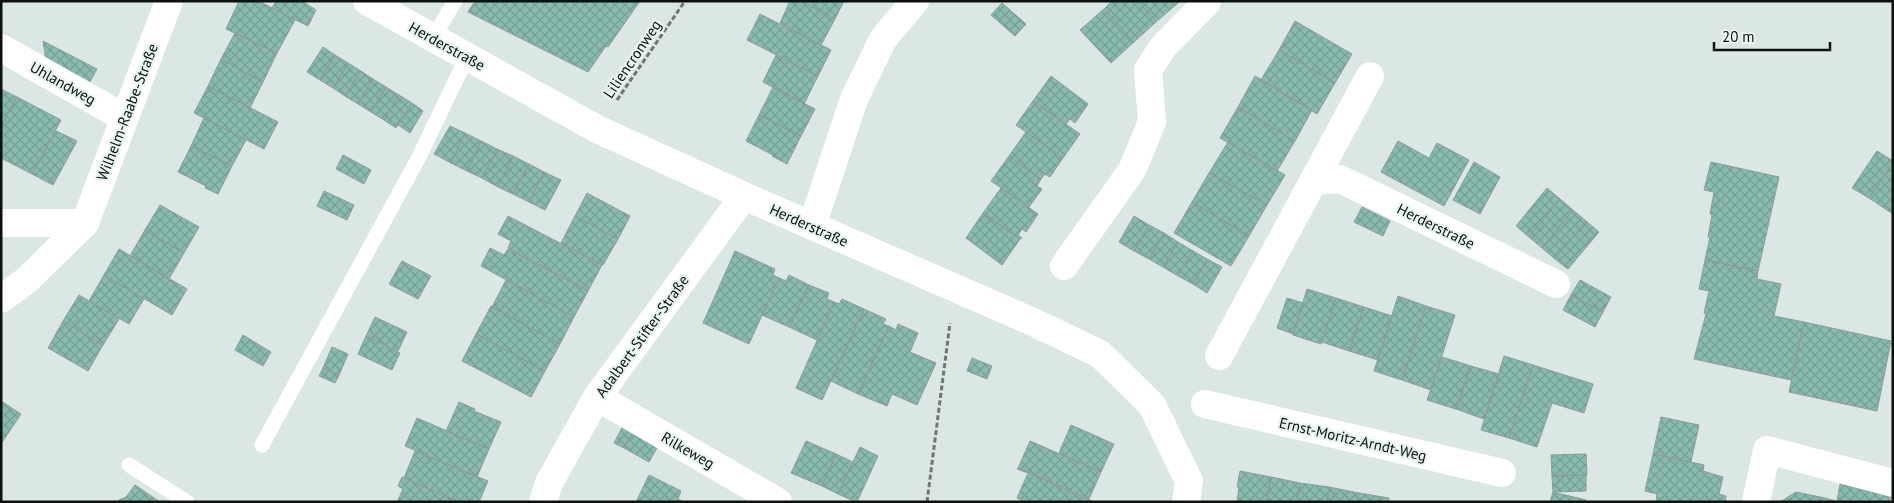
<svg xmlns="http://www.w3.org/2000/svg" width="1894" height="503" font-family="'PT Sans',sans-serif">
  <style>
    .building { fill: url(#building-cross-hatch); stroke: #909b98 }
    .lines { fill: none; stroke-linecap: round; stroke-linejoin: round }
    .path { stroke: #6e7674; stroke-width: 3; stroke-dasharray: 5 2.5; stroke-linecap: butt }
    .service { stroke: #fff; stroke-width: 15 }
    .minor { stroke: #fff; stroke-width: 28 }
    .labels { text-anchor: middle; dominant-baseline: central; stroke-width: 4.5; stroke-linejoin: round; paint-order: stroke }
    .street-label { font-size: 15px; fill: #0c100f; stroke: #e8f4f1 }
  </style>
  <defs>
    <pattern id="building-cross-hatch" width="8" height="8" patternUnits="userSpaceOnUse" patternTransform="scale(1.25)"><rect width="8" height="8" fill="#88baaf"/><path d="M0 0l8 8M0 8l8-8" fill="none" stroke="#749f95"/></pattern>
  </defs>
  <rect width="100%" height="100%" fill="#dbe7e4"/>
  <path class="building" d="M239,1H259L295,20L277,53L226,29Z
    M276,1H302L316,10L308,26L272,8Z
    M475,1H640L608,47L606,46L588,72L468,12Z
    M790,1H801L835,19L821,45L780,23Z
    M801,1H844L835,19Z
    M1112,1H1138L1156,22L1134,42L1104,9Z
    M1138,1H1178L1179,2L1156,22Z
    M1002,3L1026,24L1015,36L991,15Z
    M1104,9L1134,42L1111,63L1080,30Z
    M760,14L831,50L818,76L747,40Z
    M1295,21L1352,54L1335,83L1279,50Z
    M235,33L277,53L263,82L221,59Z
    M43,41L97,69L87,87L47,67Z
    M323,47L335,55L320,80L307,72Z
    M1279,50L1335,83L1317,114L1261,80Z
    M335,55L348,63L333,88L320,80Z
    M776,55L818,76L804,104L763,82Z
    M221,59L263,82L250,108L208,86Z
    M348,63L361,71L345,96L333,88Z
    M361,71L373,79L358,104L345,96Z
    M1051,76L1088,104L1075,123L1070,119L1066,124L1033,101Z
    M1255,76L1312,110L1295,141L1238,107Z
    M373,79L386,87L371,112L358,104Z
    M208,86L278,122L264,149L194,113Z
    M386,87L399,95L384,120L371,112Z
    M773,87L815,109L801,136L759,115Z
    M1,89L17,97L1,127Z
    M399,95L412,103L396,128L384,120Z
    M17,97L61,120L32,174L1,158V127Z
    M1033,101L1080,134L1063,158L1016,125Z
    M412,103L423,111L410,133L398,125Z
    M1238,107L1295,141L1277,171L1220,138Z
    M759,115L801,136L787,164L772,156L773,155L746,141Z
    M204,118L246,140L232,166L191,146Z
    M450,126L465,133L451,163L434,154Z
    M56,131L77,141L53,185L32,174Z
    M1026,132L1063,158L1050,177L1045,174L1041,179L1009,156Z
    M465,133L481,141L467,171L451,163Z
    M481,141L497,149L482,178L467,171Z
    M1398,141L1429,158L1437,143L1469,160L1444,206L1381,172Z
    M1228,142L1285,175L1267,205L1209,173Z
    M191,146L232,166L218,194L205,188L206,186L178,172Z
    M497,149L513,156L498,187L482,178Z
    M1877,151L1893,161V163L1869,198L1852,188Z
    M343,155L371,170L364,184L336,169Z
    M513,156L529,164L513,194L498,187Z
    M1009,156L1041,179L1037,186L1042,189L1029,207L991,181Z
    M1474,162L1500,177L1480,214L1453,200Z
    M1711,162L1779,177L1758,271L1705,260L1710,237H1708L1712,215L1710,214L1714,192L1704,190Z
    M1893,163V214L1869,198Z
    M529,164L544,172L529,202L513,194Z
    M544,172L561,180L545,210L529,202Z
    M1209,173L1267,205L1249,236L1192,202Z
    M1001,188L1038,214L1026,232L1022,229L1018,235L1022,238L1020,239L983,213Z
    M1547,188L1560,199L1529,237L1516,226Z
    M324,191L354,205L347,220L317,206Z
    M587,193L630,216L618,239L575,216Z
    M1560,199L1573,210L1542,248L1529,237Z
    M1192,202L1249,236L1231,266L1174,233Z
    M160,205L199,227L184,253L145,230Z
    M1362,207L1390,221L1383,236L1354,222Z
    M1573,210L1586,221L1555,259L1542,248Z
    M983,213L1020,239L1002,265L966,238Z
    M508,216L602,265L588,291L508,248L511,241L498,234Z
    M575,216L618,239L603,265L561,243Z
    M1134,216L1149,225L1134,251L1119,242Z
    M1586,221L1599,232L1568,269L1555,259Z
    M1149,225L1164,233L1149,259L1134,251Z
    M145,230L184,253L169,279L130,256Z
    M1164,233L1178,242L1163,267L1149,259Z
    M1178,242L1193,251L1178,276L1163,267Z
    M490,248L504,255L508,249L588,291L574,317L481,266Z
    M119,249L187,289L172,315L104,275Z
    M735,251L775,269L773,275L779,278L749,344L703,323Z
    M1193,251L1207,259L1193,284L1178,276Z
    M1207,259L1222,267L1207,293L1193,284Z
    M1705,260L1758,271L1757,279L1781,284L1774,316L1804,322L1791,380L1694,359L1706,314L1704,313L1709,291L1699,289Z
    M402,261L431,276L418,299L389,284Z
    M104,275L144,299L129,324L89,301Z
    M789,275L809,285L789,327L762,315L779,278L786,281Z
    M506,280L574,317L560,344L492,307Z
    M1580,280L1611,297L1603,312L1571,295Z
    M809,285L829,293L827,299L834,302L817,340L789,327Z
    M1307,289L1336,298L1321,344L1293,335Z
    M79,295L119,319L103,345L63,321Z
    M1571,295L1603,312L1595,327L1563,310Z
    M1398,296L1426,306L1402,380L1374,371Z
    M1287,298L1303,303L1293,334L1277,328Z
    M1336,298L1364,307L1349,351L1322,342Z
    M842,299L864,309L822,400L796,388L834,302L839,304Z
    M491,306L560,344L545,371L476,334Z
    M1426,306L1455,315L1431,390L1402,380Z
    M1364,307L1392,316L1378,360L1349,351Z
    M864,309L886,319L883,324L889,326L858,394L831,381Z
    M375,317L407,332L398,351L366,336Z
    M63,321L103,345L88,371L48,348Z
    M1804,322L1891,341L1877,411L1789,392Z
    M898,324L918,333L910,352L936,363L917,405L892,394L887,406L858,394L889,326L896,330Z
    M476,334L545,371L531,397L462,361Z
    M243,335L271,352L263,366L235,350Z
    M366,336L400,353L392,370L358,354Z
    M332,347L348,354L339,375L323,368Z
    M1504,356L1533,365L1509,438L1481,430Z
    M1442,357L1471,366L1456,409L1427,400Z
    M972,358L992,366L987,379L967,371Z
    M1533,365L1593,384L1584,413L1552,403L1537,447L1509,438Z
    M1471,366L1499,374L1484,419L1456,409Z
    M323,368L339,375L335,383L319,376Z
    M1,401L21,414L1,444Z
    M459,402L475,409L474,411L501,422L489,449L446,431Z
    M1661,417L1699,425L1691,462L1653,454Z
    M417,418L489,449L477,477L405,446Z
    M1071,425L1114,444L1101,472L1059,453Z
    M623,426L633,432L624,448L614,443Z
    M633,432L658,446L649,462L624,448Z
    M806,441L836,454L822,486L791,473Z
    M1030,441L1101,472L1089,499L1018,468Z
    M860,447L878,456L857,502H856L838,494Z
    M415,451L488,481L479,502H460L404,478Z
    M836,454L853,462L838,494L822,486Z
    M1586,454L1587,475L1552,476L1551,455Z
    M1653,454L1704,465L1703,471L1723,477L1719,494L1726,496L1725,502H1656L1657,494L1645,491Z
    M1018,468L1047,480L1046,481L1094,502H1025L1017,498L1028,473L1017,469Z
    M1240,471L1271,477L1267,502H1237L1239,487H1237Z
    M649,475L681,491L678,499L684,502H636Z
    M1586,475V491L1553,492L1552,476Z
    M402,477L404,478L460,502H397L403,489L398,486Z
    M1271,477L1300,483L1297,502H1267Z
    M1300,483L1329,487L1327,502H1297Z
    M1840,484L1891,496L1889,502L1837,501Z
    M135,485L160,502H119V500L126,497Z
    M1329,487L1359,493L1357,502H1327Z
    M1553,492L1586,500L1585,502H1550Z
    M1796,492L1825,498L1839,502H1780Z
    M1359,493L1389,498L1388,502H1357Z"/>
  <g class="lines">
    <path class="path" d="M617,100L685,1
      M927,502L950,323"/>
    <path class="service" d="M433,38L455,1
      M262,445L419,157L467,57
      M129,465L187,502"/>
    <path class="minor" d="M367,1L597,129L744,196L1033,322L1100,354L1152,405L1189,481L1186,502
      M1,48L125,118
      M1314,181L1340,179L1556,284
      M1,223H85
      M812,226L854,99L883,39L915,1
      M1064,266L1132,170L1152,122L1148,70L1163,47L1207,2
      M1,299L27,280L85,223L169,1
      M1219,356L1370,76
      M597,397L778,502
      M1205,404L1502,473
      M543,502L549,483L597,397L744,196
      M1756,502L1767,450L1893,483"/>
  </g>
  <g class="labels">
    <g class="street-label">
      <text transform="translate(447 46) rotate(29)">Herderstraße</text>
      <text transform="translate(632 59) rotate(-56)">Liliencronweg</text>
      <text transform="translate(63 83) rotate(29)">Uhlandweg</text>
      <text transform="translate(127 112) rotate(-69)">Wilhelm-Raabe-Straße</text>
      <text transform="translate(809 225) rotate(24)">Herderstraße</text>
      <text transform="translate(1436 226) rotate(26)">Herderstraße</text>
      <text transform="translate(642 336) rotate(-54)">Adalbert-Stifter-Straße</text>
      <text transform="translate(1353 439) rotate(13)">Ernst-Moritz-Arndt-Weg</text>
      <text transform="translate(688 450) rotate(30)">Rilkeweg</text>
    </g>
  </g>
  <rect width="1894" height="503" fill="none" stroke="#0c100f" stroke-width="5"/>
  <path d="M1714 42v8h116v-8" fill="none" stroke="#0c100f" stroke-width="2.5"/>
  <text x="1722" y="42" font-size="15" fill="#0c100f" stroke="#e8f4f1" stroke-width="4" paint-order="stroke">20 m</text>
</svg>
